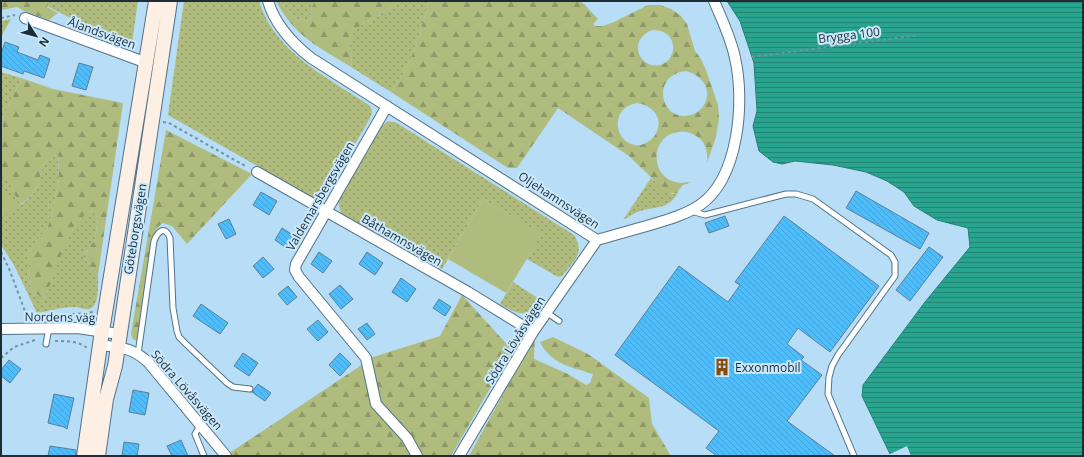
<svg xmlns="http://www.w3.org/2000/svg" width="1084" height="457" font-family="'Open Sans',sans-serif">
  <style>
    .grass { fill: url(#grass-dots) }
    .forest { fill: url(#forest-firs); fill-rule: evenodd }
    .park { fill: #b0bc7e }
    .water { fill: url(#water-rules); stroke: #258073 }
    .pier { fill: #b8ddf6 }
    .building { fill: url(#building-back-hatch); stroke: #5d7f96 }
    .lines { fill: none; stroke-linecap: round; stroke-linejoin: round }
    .service-casing { stroke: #517389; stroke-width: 7 }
    .minor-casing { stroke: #517389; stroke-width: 12 }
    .secondary-casing { stroke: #517389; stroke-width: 16 }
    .path { stroke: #7590a2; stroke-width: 2; stroke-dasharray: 3 3; stroke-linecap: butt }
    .service { stroke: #fff; stroke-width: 5 }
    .minor { stroke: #fff; stroke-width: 10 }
    .secondary { stroke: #feefe5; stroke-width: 14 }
    .labels { text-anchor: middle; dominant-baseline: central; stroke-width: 4; stroke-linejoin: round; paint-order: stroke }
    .street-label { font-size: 12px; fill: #1d2c35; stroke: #cbe9fd }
    .poi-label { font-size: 12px; fill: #1d2c35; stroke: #cbe9fd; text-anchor: start }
  </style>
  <defs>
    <pattern id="grass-dots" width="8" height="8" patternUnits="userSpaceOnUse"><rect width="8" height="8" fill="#b0bc7e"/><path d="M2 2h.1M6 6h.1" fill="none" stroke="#8f9968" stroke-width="1.8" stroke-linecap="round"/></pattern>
    <pattern id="forest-firs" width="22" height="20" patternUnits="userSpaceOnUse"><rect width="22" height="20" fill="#b0bc7e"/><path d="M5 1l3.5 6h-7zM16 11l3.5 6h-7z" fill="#8f9968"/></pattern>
    <pattern id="water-rules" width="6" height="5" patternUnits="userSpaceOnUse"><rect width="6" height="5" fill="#29a48e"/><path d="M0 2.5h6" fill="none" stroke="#238675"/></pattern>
    <pattern id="building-back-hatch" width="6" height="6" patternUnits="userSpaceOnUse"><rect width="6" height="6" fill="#4cbefe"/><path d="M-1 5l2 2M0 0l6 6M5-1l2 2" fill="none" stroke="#42a3da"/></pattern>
  </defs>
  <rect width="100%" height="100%" fill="#b8ddf6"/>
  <path class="grass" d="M49,1H138L131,49L47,6Z
    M184,1H259C275,53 327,77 369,105C373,109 372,113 370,118L324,198L318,200L315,199L168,115Z
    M280,1H314L311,10L310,21L297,19Z
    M398,1H427L428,5L415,48L405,71L391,92L351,67C354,58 348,51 350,42C353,27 366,22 378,16C385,11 392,7 398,1Z
    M11,19L1,37V21Z
    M1,72L21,78L3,118L1,148Z
    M388,121L397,123L574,235C586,253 573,262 562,276L559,277L556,276L527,259L541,234L483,199L442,269L341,214L338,201L381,127Z
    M58,153L59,177L53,211L47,229L37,240L29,252V266L31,289L43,299C54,281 56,262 65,244C71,231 80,218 91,210L98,218L95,239L83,257L98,275C98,283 100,307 89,309C84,310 79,307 74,307C62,307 49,311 37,313L14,265L1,245V167L21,205C35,195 40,183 42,166Z
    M651,178L672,194L678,193C668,209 660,206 644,210C637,211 630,216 623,220Z
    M513,282L541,300C528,320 517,314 500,304Z"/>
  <path class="forest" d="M1,1H49L47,7L58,13L49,20L24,11L17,7L1,10Z
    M276,1H280L297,19L310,21L311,10L314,1H398C392,7 385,11 378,16C366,22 353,27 350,43C348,51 354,58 351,67C319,47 294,36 276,1Z
    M427,1H579L584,4L598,19L593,24L595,26H603L614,22L648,5H660L671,9L680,15L687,24L695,51L701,59L706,70L718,105L719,119L716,137L707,163C708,152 706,142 696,136C691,132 685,131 679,132C646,135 649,190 691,182L683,185L678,191V193H667L662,191L655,181L629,156L558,108L517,168H508L391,92L405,71L415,48L428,5ZM653,30C683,30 677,70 652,65C647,64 643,61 640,56C634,44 642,33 653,30ZM686,71C701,75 712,88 705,103C702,109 697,113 691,115C660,123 650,75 686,71ZM637,103C651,105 663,116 657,131C655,137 650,141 644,144C618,153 604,109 637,103Z
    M21,78L53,89L123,103L98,275L83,257L95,239L98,218L91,210C60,234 61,269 43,299L31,289L29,266V252L37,240L47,229L53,211L59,177L58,153L42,166C40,183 35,195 20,205L1,167V148L3,118Z
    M166,130L252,174L187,244L172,226L163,223C155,228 154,234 151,242L138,342L133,339L131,334Z
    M462,295L512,350L451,456H422L380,405L370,358L440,336Z
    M535,336L534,359L568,374L586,385L590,383L593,374C571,367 551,364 540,342L553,337L588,354L649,398L652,424L671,456H469Z
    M363,364L371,406L403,442L412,456H230L228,454Z"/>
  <path class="park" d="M1,187L16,207L1,218Z
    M483,199L542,234L506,293L448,259Z"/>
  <path class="water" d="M727,1H1083V456H891L862,396L863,385L925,302L970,247L968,228L937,220L914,206L904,192L887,181L866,172L833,165L795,161L782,164L773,162L759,151L753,126L757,111L754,63L740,21Z"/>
  <path class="pier" d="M907,446L911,456H889L888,455Z"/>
  <path class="building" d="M5,42L19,47L17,52L38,60L40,55L50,59L44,78L24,71L23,74L1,66V54Z
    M79,63L93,67L86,90L72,86Z
    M856,191L929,233L920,249L846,208Z
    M261,192L277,201L269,215L253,205Z
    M725,216L729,226L709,233L705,223Z
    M784,216L879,286L830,352L798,328L787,344L804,357L801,360L822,375L787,421L835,456H717L706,448L719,431L615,355L679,266L728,302L740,285L735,282Z
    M229,219L236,234L226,239L218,224Z
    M282,228L296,237L288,249L275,240Z
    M929,247L943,257L910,301L896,290Z
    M319,252L332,261L323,273L311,264Z
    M367,252L383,263L375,275L359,264Z
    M263,257L274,269L263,278L253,266Z
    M401,278L416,289L407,302L392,292Z
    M340,285L353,299L341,309L329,294Z
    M288,286L297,297L287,305L278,294Z
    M439,299L451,307L445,316L433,308Z
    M201,304L228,323L220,334L193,316Z
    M318,320L328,332L318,341L307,329Z
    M367,323L375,334L367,340L358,329Z
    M243,353L258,363L249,376L234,366Z
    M340,353L351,364L340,376L329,365Z
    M9,360L21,369L10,383L1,376V370Z
    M258,384L271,393L265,401L252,392Z
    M133,390L149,393L145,415L129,412Z
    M54,394L74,398L67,429L64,427L48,423Z
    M181,440L188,456H172L167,446Z
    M124,442L139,444L137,456H122Z
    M50,446L76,450V456H48Z"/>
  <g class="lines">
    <g class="service-casing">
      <path id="service" d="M691,211L705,215L786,194H796L813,199L891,255L895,262V276L838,355L832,366L829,377L828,394L854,456
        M546,312L559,321
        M46,344L49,328
        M138,354L154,241C158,231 165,225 170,238L173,308L177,331L179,337L186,344L227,383L233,387L250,389
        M201,426L198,429L195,434L204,456"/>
    </g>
    <g class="minor-casing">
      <path id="minor" d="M268,1C275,25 292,43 311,58L597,240C615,235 632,230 650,225C667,220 685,215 700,205C739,178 745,101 735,58C731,38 722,20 714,1
        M25,18L147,63
        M387,106L296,264L295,270L299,277L366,358L376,404L407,438L417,456
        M257,172L468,292L533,332
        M1,329L77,328L119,334
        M101,345C122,348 131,347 148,362L226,456
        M459,456L533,332L597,240"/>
    </g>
    <g class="secondary-casing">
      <path id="secondary" d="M84,456L102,331L156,1
        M98,456L106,399L115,366L170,1"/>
    </g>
    <path class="path" d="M1,18L15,15
      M752,57L919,35
      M163,122L169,123L247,167
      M1,252L10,271L26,314V318
      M60,316L93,312
      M55,341C66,341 79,341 87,348
      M1,358L14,347L35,340"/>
    <use href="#service" class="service"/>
    <use href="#minor" class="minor"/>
    <use href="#secondary" class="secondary"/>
  </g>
  <defs>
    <g id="building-bare" transform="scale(1.38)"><path d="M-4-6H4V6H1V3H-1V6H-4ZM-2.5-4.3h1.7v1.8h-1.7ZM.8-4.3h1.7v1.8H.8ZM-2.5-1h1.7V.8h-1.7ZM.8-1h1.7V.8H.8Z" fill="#8a4b10" stroke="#cbe9fd" stroke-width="2.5" paint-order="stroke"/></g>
  </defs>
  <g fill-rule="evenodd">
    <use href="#building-bare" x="722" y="367"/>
  </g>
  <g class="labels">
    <g class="street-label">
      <text transform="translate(102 33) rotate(20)">Ålandsvägen</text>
      <text transform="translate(849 35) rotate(-7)">Brygga 100</text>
      <text transform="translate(320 196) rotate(-60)">Valdemarsbergsvägen</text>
      <text transform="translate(559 200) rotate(33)">Oljehamnsvägen</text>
      <text transform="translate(135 229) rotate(-81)">Göteborgsvägen</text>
      <text transform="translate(402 240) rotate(30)">Båthamnsvägen</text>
      <text transform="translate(60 317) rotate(1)">Nordens väg</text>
      <text transform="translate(515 340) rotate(-58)">Södra Lövåsvägen</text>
      <text transform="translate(187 390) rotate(49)">Södra Lövåsvägen</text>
    </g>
    <g class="poi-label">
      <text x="735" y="367">Exxonmobil</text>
    </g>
  </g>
  <rect width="1084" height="457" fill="none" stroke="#1d2c35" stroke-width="4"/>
  <g transform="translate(36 36) rotate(126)" stroke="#cbe9fd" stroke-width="3" paint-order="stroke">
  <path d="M0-3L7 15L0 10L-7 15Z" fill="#1d2c35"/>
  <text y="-6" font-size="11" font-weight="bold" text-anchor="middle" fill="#1d2c35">N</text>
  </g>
</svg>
